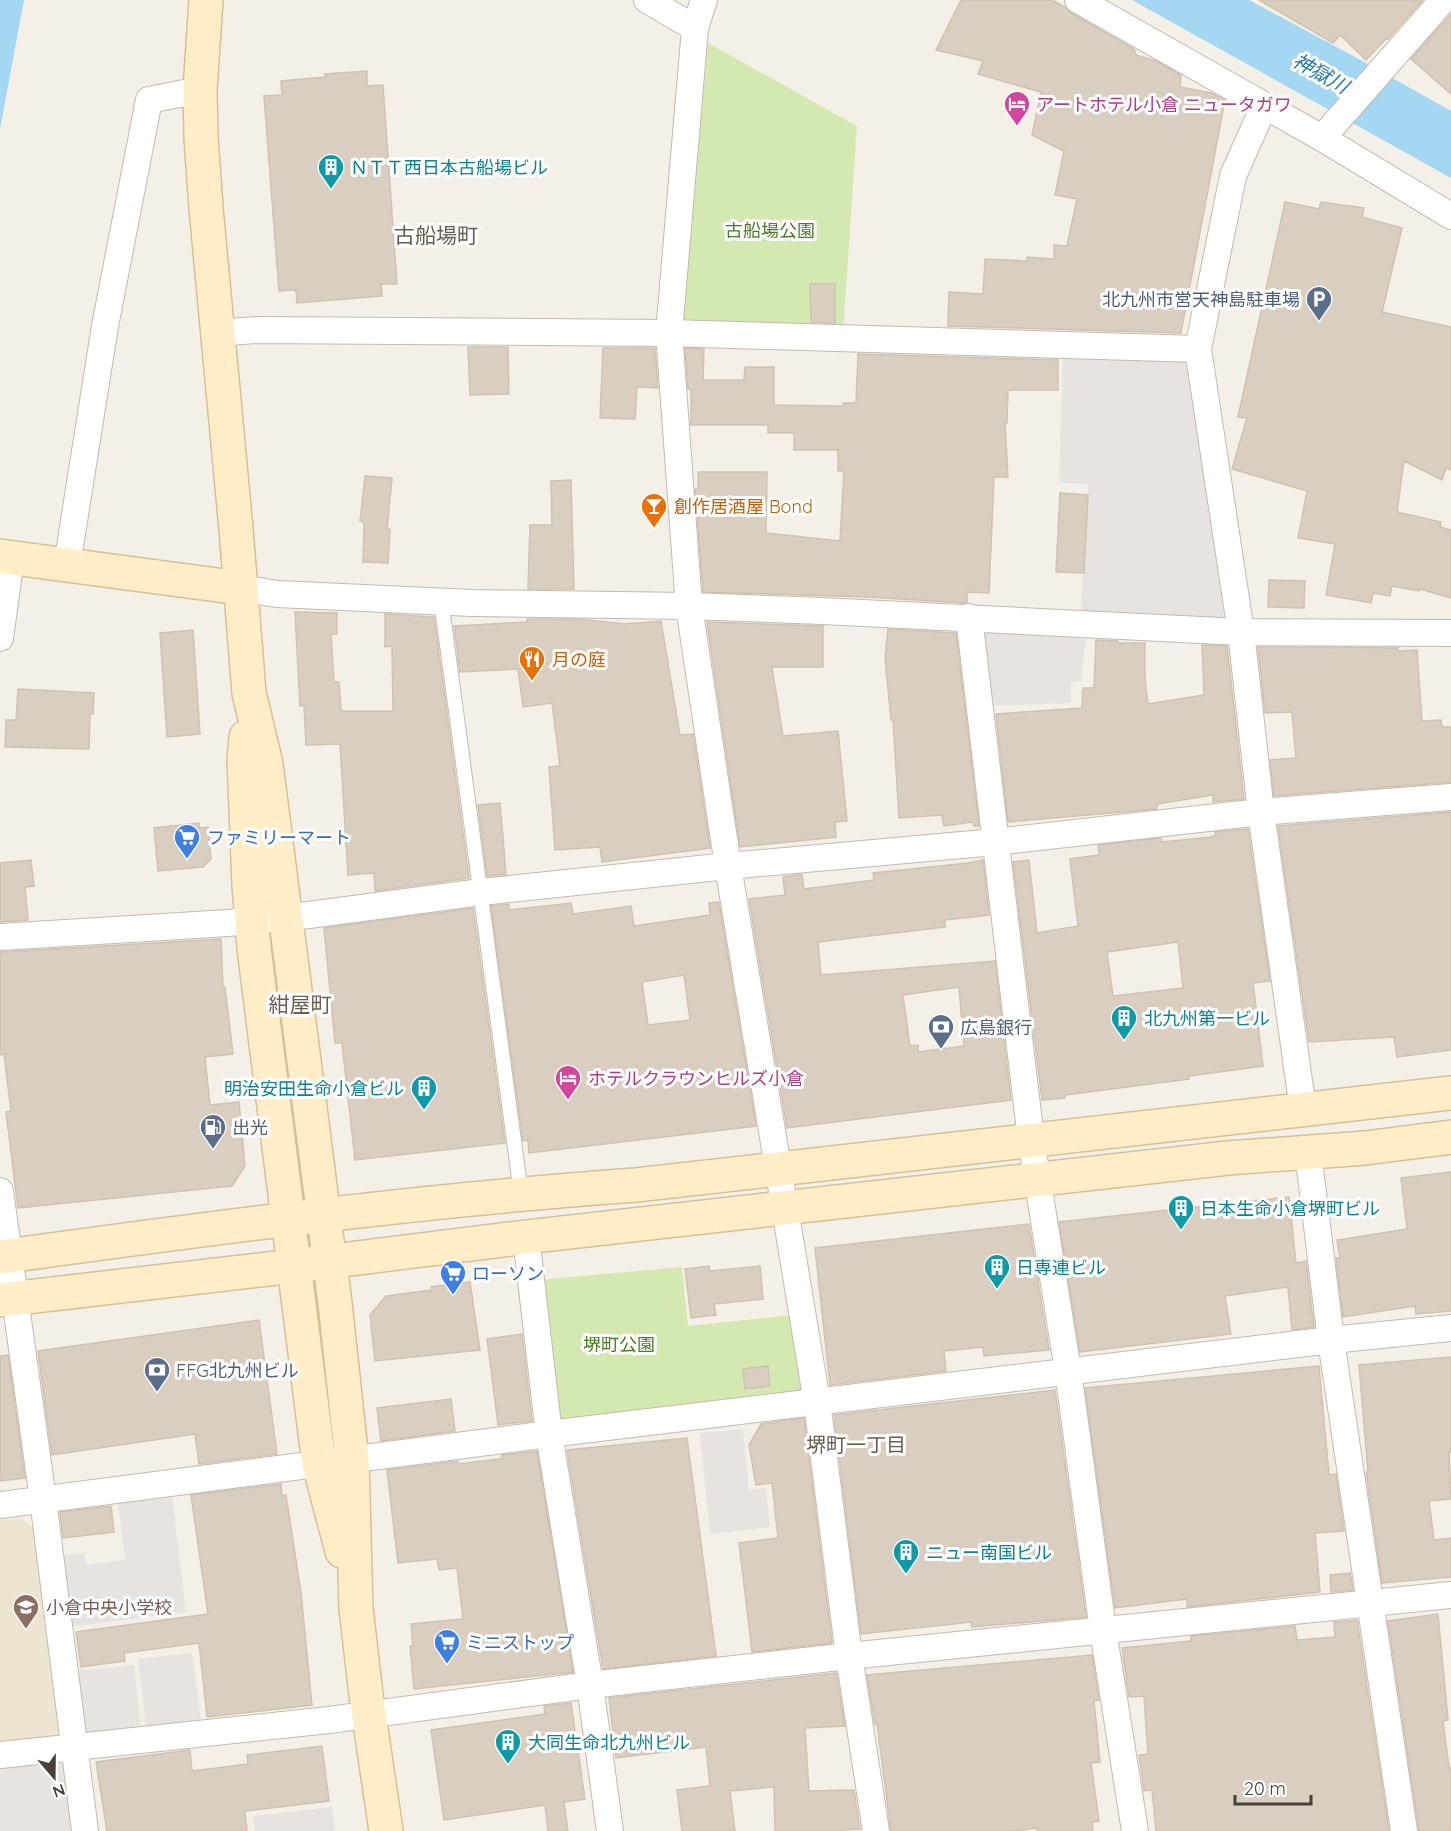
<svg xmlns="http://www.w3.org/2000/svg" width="1451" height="1831" font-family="Quicksand,'Noto Sans JP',sans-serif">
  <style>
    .education { fill: #eee4d2 }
    .green { fill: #d3e9b1 }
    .parking { fill: #e6e3e0 }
    .water { fill: #a4d7f2 }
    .building { fill: #d9cec0; stroke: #d1c2b0; stroke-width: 1.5; fill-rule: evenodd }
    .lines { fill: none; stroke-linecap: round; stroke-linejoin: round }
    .lane-casing { stroke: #c3baae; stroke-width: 16 }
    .street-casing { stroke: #c3baae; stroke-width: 28 }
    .secondary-casing { stroke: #d5c198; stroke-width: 36 }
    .lane { stroke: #fff; stroke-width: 14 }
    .street { stroke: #fff; stroke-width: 26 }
    .secondary { stroke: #ffeec8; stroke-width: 33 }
    .labels { text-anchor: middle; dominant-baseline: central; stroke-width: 6; stroke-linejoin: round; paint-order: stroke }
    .hotel-label { font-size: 18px; fill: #b23c85; stroke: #fff; text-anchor: start }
    .culture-label { font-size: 18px; fill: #0d838f; stroke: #fff; text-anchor: start }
    .park-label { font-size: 18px; fill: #4d7c28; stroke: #fff }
    .service-label { font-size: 18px; fill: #4e5e75; stroke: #fff; text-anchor: start }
    .food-label { font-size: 18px; fill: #c56008; stroke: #fff; text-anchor: start }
    .shop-label { font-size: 18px; fill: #366cbe; stroke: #fff; text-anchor: start }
    .education-label { font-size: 18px; fill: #785e54; stroke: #fff; text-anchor: start }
    .water-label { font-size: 20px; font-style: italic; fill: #2a79a6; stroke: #fff }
    .neighbourhood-label { font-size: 20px; fill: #6b5d4e; stroke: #fff }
    .quarter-label { font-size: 21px; fill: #6b5d4e; stroke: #fff }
  </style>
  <rect width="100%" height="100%" fill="#f4f0e8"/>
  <path class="education" d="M21,1518L38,1531L64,1728L56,1741L0,1747V1520Z"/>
  <path class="green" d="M708,43L857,126L843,332L682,321Z
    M682,1267L688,1326L792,1315L806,1394L554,1424L538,1280Z"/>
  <path class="parking" d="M1063,349L1177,353L1190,364L1228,615L1224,620L1081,614L1088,484L1059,483Z
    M980,631L1086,637L1081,681L1071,682V703L985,706Z
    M743,1429L749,1490L766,1488L770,1527L710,1534L700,1433Z
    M172,1497L186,1612L70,1627L61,1556L84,1553L86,1565L125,1560L118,1503Z
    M192,1653L201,1721L146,1727L138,1659Z
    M134,1665L141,1729L91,1735L83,1730L76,1671Z
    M67,1755L77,1831H0V1763Z
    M332,1807L335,1831H255L253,1816Z"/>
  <path class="water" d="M0,0H24L0,129Z
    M1132,0H1249L1355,57L1451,111V178Z"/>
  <path class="building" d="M961,0H1052L1065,7L1071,13L1134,49L1136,55L1156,61L1181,75L1180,87L1211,93L1225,100L1181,333L948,326L949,292L983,294L985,259L1027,261V257L1054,259V245L1067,246L1077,199L1055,195L1064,151L1032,135L1041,92L978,74L983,61L936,50Z
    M1259,0H1423L1388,39L1387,38L1366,60L1340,35L1333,43Z
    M1451,14V94L1411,59Z
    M367,71V86L383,85L397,284H381L382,296L297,303L296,290L279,291L264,96L282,95L281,81L326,77L325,74Z
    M1285,202L1319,209L1321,202L1364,208L1362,217L1402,228L1382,312L1451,327V470L1446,468L1442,480L1404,461L1397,512L1441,522L1440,527L1451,530V598L1420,589L1419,591L1392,586L1390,596L1373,593L1371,603L1326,595L1335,544L1298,538L1307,491L1232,469L1247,418L1238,417Z
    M810,284H835V323L811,322Z
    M468,347H508L509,394L470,395Z
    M603,348H655L658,388L637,387L635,419L600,418Z
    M685,348L704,349L703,380H744L745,367H774V405L843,406V403H856L858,354L1058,360V390H1008L1007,423H1005L1008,477H994L989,593L967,592V602L964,603L867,597L703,592L695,489H698V472H767L766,533L840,541L844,471H838V450H794V433H768V425H691V389H688Z
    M365,476L392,478L387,529H390L388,563L363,562L364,522L360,521Z
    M571,480L574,589H528L530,525H552L551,481Z
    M1060,493L1088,495L1084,573L1056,572Z
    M1269,580L1305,581L1304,608L1268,607Z
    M295,612L337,613V634H331L334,682H339L341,710L344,711H393L392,646L385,647V614L434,617L469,878L375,891L374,873L348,875L340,744L306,745L304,705L300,706Z
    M527,619H579L625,624L661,621L680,735L693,734L710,848L602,862L600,847L555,850L549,767L560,766L552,703L523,707L518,669L460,672L454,626L527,622Z
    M707,622L823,626V667H772L783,736L838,731L847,821L835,822L836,837L740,847Z
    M888,629L956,633L979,826H974L973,822L944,826L942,815L899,818L893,720H891L885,658Z
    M193,630L200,734L167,737L160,633Z
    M1096,640L1118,641V643H1145V679L1148,704L1204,695L1202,645L1227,646L1244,799L1213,802V795L1157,804V809L1008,822L996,714L1082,708L1083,688H1094Z
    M1258,647L1398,648V651L1417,650L1422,721L1441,720L1442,727H1451V782L1274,796L1270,760L1296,758L1292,712L1265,713Z
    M18,689L94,693L93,714H90L89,749L5,747L6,720H16Z
    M500,803L506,874L487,876L478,805Z
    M1451,812V1050L1397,1057L1394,1037L1309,1042L1278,826Z
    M199,823V828L208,827L211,859L203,867L158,871L154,828Z
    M1248,829L1270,981L1253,983L1263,1066L1189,1076V1079L1065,1095V1098L1042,1100L1013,862L1029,860L1037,933L1078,926L1070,859L1099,855L1098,845L1161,838L1162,842L1211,837L1216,835L1215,832ZM1178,942L1183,988L1113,996L1107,952Z
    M31,860L34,886L25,887L28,920L0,922V863Z
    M983,860L989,915L945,920V927L818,942L821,975L995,961L1011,1100L787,1128L749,899L785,895L783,877L802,874L804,889L874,880L873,873L968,863ZM959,987L964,1046L918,1052V1045L910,1046L903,995Z
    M719,902L756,1126L529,1153L528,1140L523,1141L491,906L509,904V910L571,903L573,914L631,906L634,926L710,915L709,903ZM684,975L690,1020L648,1025L642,982Z
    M473,908L505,1143L355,1160L342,1043H335L324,928Z
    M221,939L223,987H225L233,1054L205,1057L210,1105L239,1102L245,1166L232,1186L18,1208L6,1112L11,1111L4,1054L0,1055V952Z
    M1451,1172V1311L1416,1314L1415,1306L1343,1317L1336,1258H1340L1337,1240L1407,1229L1401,1178Z
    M1289,1197L1296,1263L1306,1261L1314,1327L1292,1330L1288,1287L1225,1296L1231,1334L1080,1352L1059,1222Z
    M1029,1224L1049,1350L984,1356L983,1347L944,1351L946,1371L830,1385L815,1248Z
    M709,1266L710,1271L760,1266L763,1299L714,1304L716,1315L691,1318L685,1269Z
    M470,1282L480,1350L375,1361L370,1315L386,1296L432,1290L431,1287Z
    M259,1320L277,1454L199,1464L195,1434L52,1455L38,1351Z
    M522,1334L532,1421L498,1425L487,1339Z
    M8,1355L25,1478L0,1481V1356Z
    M1451,1357V1452L1449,1453L1451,1499L1429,1501L1434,1540L1451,1538V1577L1382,1583L1366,1472H1368L1359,1365Z
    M768,1366L770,1386L745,1389L743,1369Z
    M1319,1366L1329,1475L1336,1474L1344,1531L1315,1533L1320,1592L1187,1607V1599L1115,1608L1085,1388Z
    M1055,1390L1086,1617L972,1627L971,1622L861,1634L834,1415Z
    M451,1399L455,1431L381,1441L377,1408Z
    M804,1418L832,1643L752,1652L739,1543L778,1538L772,1483L756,1485L749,1445L761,1424Z
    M687,1438L716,1656L603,1669L567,1450Z
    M537,1451L573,1672L414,1689L410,1646H413L411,1624L463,1619L457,1568L439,1570L437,1559L398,1563L387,1470L458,1461V1464L500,1459L502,1458V1455Z
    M281,1484L282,1496L286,1495L301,1593L312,1705L207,1717L199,1643L124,1653L125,1661L81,1667L76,1632L208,1614L191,1495Z
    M111,1506L114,1532L63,1538L60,1512Z
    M1350,1573L1353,1590L1331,1592L1330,1575Z
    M1438,1614L1448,1720L1443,1721L1449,1768H1451V1831H1419L1388,1621Z
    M1357,1620L1389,1831H1156L1152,1790L1144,1791L1139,1755L1148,1754L1144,1696L1129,1697L1122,1648L1191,1641V1636L1295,1626L1297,1640L1335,1637L1334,1622Z
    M1092,1655L1099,1700L1094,1701L1100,1762L1091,1763L1099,1821L1092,1822L1093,1831H1037V1828L1015,1831H891L877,1724H875L867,1675Z
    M836,1673L845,1726L805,1728L809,1791L854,1790L860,1829L844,1830V1831H775L774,1787L730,1791L735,1831H682L677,1790L710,1786L706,1747L616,1758L609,1698Z
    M571,1703L585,1799L564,1802L568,1831H548L545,1805L444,1820L431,1730L545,1714L544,1706Z
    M322,1746L329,1801L245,1811L247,1831H107L96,1762L190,1750L192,1771L248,1764L247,1755Z"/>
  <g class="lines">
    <g class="lane-casing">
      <path id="lane" d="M441,600L521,1193"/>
    </g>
    <g class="street-casing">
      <path id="street" d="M647,0L695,28
        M704,0L695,28L669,333L689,606L728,866L817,1402L849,1656L876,1831
        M1078,0L1322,138L1451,216
        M1264,106L1233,176L1198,349L1241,632L1261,812L1303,1109
        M1322,138L1443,0
        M216,333L257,330L669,333L1198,349
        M67,565L105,326L149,100L200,90
        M240,588L277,594L472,603L689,606L822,611L1241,632L1451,633
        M969,617L1031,1139L1068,1371L1103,1630L1135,1831
        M0,638L11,558
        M0,937L228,923L309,915L481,892L728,866L995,842L1261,812L1451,797
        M1308,1152L1331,1340L1404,1831
        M0,1191L43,1499L85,1831
        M526,1237L549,1434L590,1685L610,1831
        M0,1505L549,1434L1331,1340L1451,1328
        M0,1755L329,1720L590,1685L849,1656L1451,1595"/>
    </g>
    <g class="secondary-casing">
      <path id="secondary" d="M206,0L200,90L201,137L206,208L236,529L249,693L266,764L335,1303L352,1460L356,1608L366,1695L386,1831
        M0,556L240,588
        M246,737L244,760L249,885L254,948L319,1464L342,1551
        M0,1257C211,1228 423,1200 636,1185L1451,1093
        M0,1300L294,1266L526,1237L1228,1158L1365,1148L1451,1137"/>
    </g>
    <use href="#lane" class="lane"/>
    <use href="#street" class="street"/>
    <use href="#secondary" class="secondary"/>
  </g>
  <defs>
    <g id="hotel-pin" transform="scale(1.35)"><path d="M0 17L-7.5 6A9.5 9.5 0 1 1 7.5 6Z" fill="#d1479c" stroke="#fff"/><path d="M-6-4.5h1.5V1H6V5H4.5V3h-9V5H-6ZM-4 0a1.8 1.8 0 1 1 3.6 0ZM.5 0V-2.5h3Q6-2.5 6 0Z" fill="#fff"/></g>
    <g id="building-pin" transform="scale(1.35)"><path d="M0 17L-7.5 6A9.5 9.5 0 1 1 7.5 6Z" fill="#0f9aa8" stroke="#fff"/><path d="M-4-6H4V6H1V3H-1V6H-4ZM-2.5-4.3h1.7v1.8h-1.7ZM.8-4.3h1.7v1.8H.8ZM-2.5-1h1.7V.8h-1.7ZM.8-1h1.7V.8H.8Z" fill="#fff"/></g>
    <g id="parking-pin" transform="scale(1.35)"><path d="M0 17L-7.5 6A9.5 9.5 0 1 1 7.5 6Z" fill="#5c6f8a" stroke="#fff"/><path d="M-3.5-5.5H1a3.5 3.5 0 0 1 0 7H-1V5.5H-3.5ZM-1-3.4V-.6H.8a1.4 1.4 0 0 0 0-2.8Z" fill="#fff"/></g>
    <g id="bar-pin" transform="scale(1.35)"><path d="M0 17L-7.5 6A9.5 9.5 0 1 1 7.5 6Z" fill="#e8710a" stroke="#fff"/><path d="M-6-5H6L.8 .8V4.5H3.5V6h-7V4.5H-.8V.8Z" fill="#fff"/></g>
    <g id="restaurant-pin" transform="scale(1.35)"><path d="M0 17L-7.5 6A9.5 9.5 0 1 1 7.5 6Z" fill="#e8710a" stroke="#fff"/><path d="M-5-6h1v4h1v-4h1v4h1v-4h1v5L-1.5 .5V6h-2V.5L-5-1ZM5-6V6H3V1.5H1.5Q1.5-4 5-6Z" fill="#fff"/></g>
    <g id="supermarket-pin" transform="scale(1.35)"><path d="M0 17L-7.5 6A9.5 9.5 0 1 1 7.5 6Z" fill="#3f7fe0" stroke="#fff"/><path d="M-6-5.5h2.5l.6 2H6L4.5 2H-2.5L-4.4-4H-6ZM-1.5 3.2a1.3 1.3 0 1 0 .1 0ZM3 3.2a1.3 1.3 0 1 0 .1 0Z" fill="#fff"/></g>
    <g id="bank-pin" transform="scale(1.35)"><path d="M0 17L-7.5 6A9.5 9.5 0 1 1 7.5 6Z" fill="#5c6f8a" stroke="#fff"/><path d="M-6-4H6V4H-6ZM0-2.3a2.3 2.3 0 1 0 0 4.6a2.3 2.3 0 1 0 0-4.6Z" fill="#fff"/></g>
    <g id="fuel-pin" transform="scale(1.35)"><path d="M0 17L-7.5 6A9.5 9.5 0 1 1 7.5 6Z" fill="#5c6f8a" stroke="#fff"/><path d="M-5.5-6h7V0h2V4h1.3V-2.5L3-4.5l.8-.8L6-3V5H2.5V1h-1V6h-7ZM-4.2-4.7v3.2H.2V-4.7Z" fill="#fff"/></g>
    <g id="school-pin" transform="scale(1.35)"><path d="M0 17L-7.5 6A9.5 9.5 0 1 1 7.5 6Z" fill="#8d6e63" stroke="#fff"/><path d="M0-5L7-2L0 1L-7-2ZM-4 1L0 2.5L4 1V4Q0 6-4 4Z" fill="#fff"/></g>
  </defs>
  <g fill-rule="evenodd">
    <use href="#hotel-pin" x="1017" y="104"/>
    <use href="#building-pin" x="331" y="167"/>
    <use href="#parking-pin" x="1319" y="299"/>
    <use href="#bar-pin" x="654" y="506"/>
    <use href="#restaurant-pin" x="532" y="659"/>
    <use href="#supermarket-pin" x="187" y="837"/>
    <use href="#building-pin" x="1124" y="1018"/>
    <use href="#bank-pin" x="941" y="1027"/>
    <use href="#hotel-pin" x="568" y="1078"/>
    <use href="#building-pin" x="424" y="1088"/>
    <use href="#fuel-pin" x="213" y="1127"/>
    <use href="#building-pin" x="1181" y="1208"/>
    <use href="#building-pin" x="997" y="1267"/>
    <use href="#supermarket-pin" x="453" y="1273"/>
    <use href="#bank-pin" x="157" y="1370"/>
    <use href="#building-pin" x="906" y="1552"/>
    <use href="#school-pin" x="26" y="1607"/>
    <use href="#supermarket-pin" x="447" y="1642"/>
    <use href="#building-pin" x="508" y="1742"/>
  </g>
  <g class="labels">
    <g class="hotel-label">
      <text x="1036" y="104">アートホテル小倉 ニュータガワ</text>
      <text x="588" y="1078">ホテルクラウンヒルズ小倉</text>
    </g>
    <g class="culture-label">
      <text x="350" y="167">ＮＴＴ西日本古船場ビル</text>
      <text x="1144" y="1018">北九州第一ビル</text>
      <text x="404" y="1088" text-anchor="end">明治安田生命小倉ビル</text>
      <text x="1200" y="1208">日本生命小倉堺町ビル</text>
      <text x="1016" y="1267">日専連ビル</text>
      <text x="926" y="1552">ニュー南国ビル</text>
      <text x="528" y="1742">大同生命北九州ビル</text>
    </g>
    <g class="park-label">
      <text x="770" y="230">古船場公園</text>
      <text x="619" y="1344">堺町公園</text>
    </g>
    <g class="service-label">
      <text x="1300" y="299" text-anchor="end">北九州市営天神島駐車場</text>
      <text x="960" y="1027">広島銀行</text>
      <text x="232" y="1127">出光</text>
      <text x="176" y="1370">FFG北九州ビル</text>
    </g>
    <g class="food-label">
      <text x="674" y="506">創作居酒屋 Bond</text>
      <text x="552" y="659">月の庭</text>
    </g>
    <g class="shop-label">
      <text x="207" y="837">ファミリーマート</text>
      <text x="472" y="1273">ローソン</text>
      <text x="466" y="1642">ミニストップ</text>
    </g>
    <g class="education-label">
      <text x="46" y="1607">小倉中央小学校</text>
    </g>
    <g class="water-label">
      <text transform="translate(1321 73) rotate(29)">神獄川</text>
    </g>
    <g class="neighbourhood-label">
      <text x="856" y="1444">堺町一丁目</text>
    </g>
    <g class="quarter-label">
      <text x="436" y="235">古船場町</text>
      <text x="300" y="1004">紺屋町</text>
    </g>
  </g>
  <g transform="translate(54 1777) rotate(160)" stroke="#ffffff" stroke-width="4.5" paint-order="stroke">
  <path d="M0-4.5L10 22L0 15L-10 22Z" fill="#484037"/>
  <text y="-9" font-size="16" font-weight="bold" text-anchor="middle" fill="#484037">N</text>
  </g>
  <path d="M1235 1795v9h76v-9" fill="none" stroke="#484037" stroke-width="3"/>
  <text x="1244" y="1795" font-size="18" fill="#484037" stroke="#ffffff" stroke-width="4.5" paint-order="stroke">20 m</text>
</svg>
